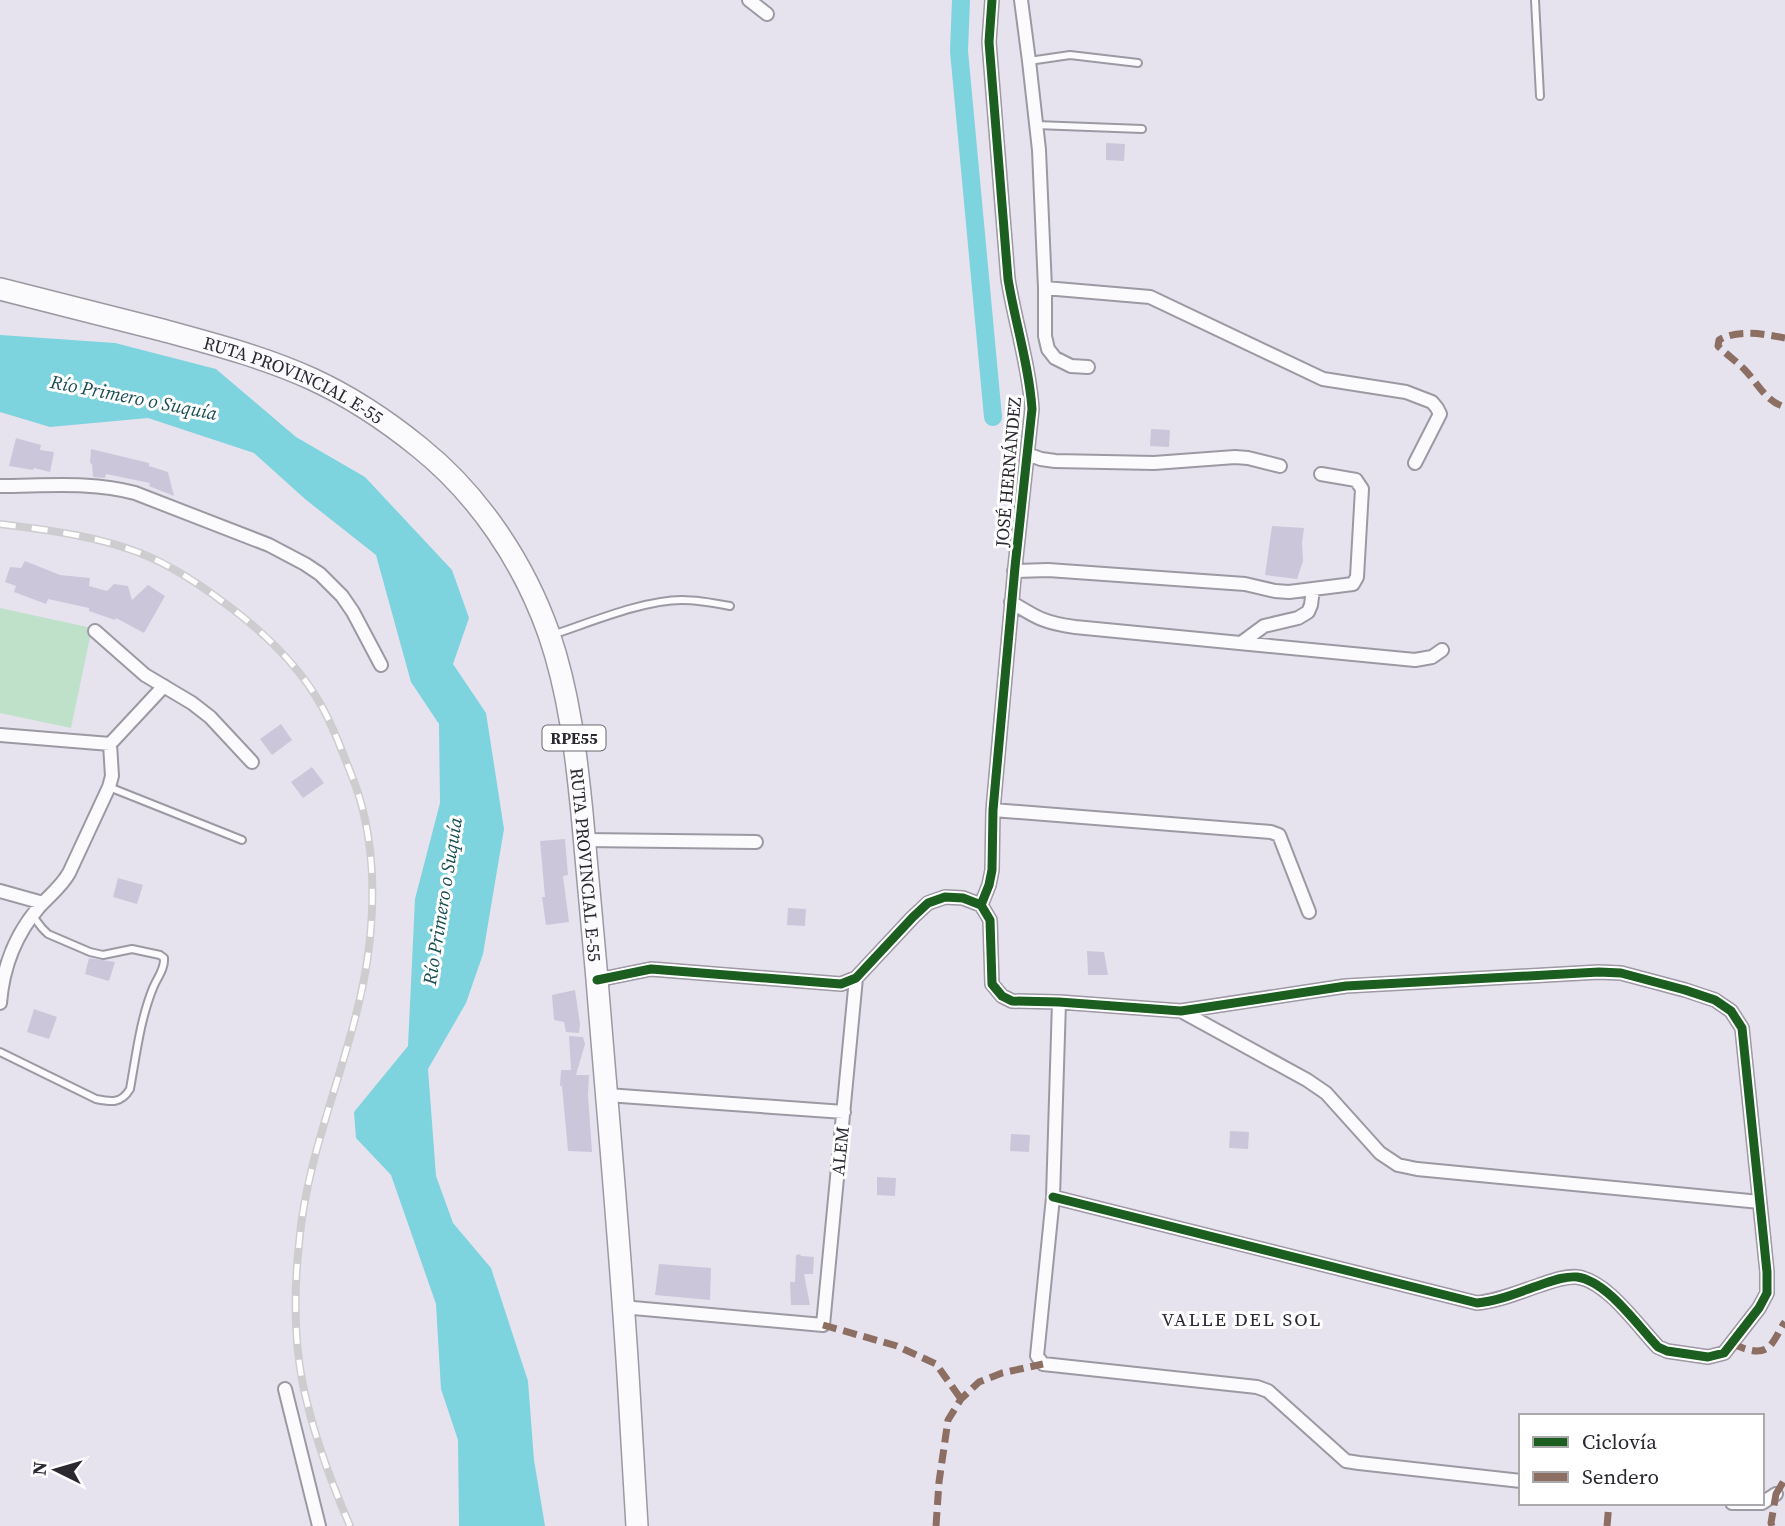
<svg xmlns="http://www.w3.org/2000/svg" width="1785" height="1526" font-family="'Source Serif 4',serif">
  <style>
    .green { fill: #bfe1c9 }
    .water { fill: #7dd3de }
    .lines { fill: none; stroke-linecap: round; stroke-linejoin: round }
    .canal { stroke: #7dd3de; stroke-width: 18 }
    .building { fill: #ccc6da }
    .lane-casing { stroke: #9c99a3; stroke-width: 10 }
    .street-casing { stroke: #9c99a3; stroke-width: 16 }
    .primary-casing { stroke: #9c99a3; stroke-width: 24 }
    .lane { stroke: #fbfbfd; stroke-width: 6 }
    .street { stroke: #fbfbfd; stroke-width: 12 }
    .primary { stroke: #fbfbfd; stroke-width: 21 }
    .rail-casing { stroke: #cdcdd0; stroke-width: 8 }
    .rail { stroke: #fff; stroke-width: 5; stroke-dasharray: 16; stroke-linecap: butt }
    .quiet { stroke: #8d6e63; stroke-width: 7; stroke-dasharray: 14 7; stroke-linecap: butt }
    .cycleway-casing { stroke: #fff; stroke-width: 13 }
    .cycleway { stroke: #1b5e20; stroke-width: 9 }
    .labels { text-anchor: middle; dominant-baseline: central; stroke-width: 6; stroke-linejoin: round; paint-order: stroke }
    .shield { fill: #fff; stroke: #6b686e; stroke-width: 2 }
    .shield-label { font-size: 16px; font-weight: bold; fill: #2b2830 }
    .street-label { font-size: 18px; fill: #2b2830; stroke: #fff }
    .water-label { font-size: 19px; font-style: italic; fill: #184e53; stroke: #fff }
    .neighbourhood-label { font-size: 19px; letter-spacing: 2px; fill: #2b2636; stroke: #fff }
  </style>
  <rect width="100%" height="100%" fill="#e6e3ef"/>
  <path class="green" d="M0,608L92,628L71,728L0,713Z"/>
  <path class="water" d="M0,335L115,343L216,369L296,437L365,477L452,570L469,618L453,664L486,713L504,829L483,954L466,1003L428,1069L436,1176L453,1223L491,1268L528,1381L534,1460L545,1526H459L458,1440L441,1389L436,1304L391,1175L356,1138L354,1112L408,1046L415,899L440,803L439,724L411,682L376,555L305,499L254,453L148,418L50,427L0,412Z"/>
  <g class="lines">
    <path class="canal" d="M961,0L959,51L993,417"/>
  </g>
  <path class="building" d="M1106,143L1125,144L1124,161L1106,160Z
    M1151,429L1170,430L1169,447L1150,446Z
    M16,438L41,445L40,450L54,452L50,472L34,468L33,470L9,466Z
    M91,449L149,463V466L168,472L174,496L149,486L150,483L106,474L105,478L93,477L92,464L90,463Z
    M1272,526L1304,528L1302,543L1303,561L1297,579L1265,575Z
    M25,561L60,575L90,578L89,586L107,591L114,584L128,586L132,600L148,585L165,596L144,633L116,618L115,620L89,611V608L48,599L46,604L14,592L16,586L5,582L10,567L21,568Z
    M281,724L292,740L272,755L260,739Z
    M312,767L324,783L303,798L291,782Z
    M565,839L568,875L563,876L569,922L546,925L542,897H545L540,841Z
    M118,878L143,885L137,904L113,897Z
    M788,908L806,909L805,926L787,925Z
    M1087,951L1104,952L1108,975H1088Z
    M89,958L115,962L109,981L85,974Z
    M575,990L580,1024L579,1033L566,1032L564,1022L554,1020L552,995Z
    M34,1009L57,1017L49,1039L27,1032Z
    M569,1036L583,1037L585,1044L576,1075H589L588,1095L592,1152L568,1151L562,1086H560L561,1070H571Z
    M1230,1131L1249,1132L1248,1149L1229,1148Z
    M1011,1134L1030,1135L1029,1152L1010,1151Z
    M877,1177L896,1178L895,1196L877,1195Z
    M800,1254L801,1256L814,1257L813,1274H804L810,1305H791L790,1282H795L796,1255Z
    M659,1264L711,1268L710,1300L655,1295Z"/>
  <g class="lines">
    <g class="lane-casing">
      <path id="lane" d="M1535,0L1540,96
        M1029,61L1070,55L1138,63
        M1036,125L1142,129
        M552,635C589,623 643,600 682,600C698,600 714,603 730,606
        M109,787L242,840
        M0,1052L96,1099C111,1102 121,1104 130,1089C136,1056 140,1020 153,988C157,978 165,969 164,958L160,955L132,949L103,955L90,952L48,934L42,928L32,915"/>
    </g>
    <g class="street-casing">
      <path id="street" d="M749,0L767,14
        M1021,0L1029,61L1039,150L1045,288V336L1048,349L1055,358L1071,366L1088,367
        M1045,288L1150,297L1323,379L1406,392L1432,402L1437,408L1440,414L1415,463
        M1027,454L1041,459L1055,461L1154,463L1235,457L1248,458L1280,466
        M0,486C44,486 92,481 135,493L269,545L305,564L320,574L342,596L353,612L381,665
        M1014,571L1048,570L1245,584L1275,591L1289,592L1353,584L1357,577L1362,489L1356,480L1321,474
        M1011,602C1037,618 1045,623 1075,627L1415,660L1432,657L1442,650
        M95,631L145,675L192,703L210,717L252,762
        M1241,643L1264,626L1298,618L1308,612L1311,605L1313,589
        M0,735L110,744L164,686
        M993,810L1271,832L1279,835L1309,912
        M585,840L756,842
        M0,891L43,903
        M981,905L989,885L992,870L993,810L1015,567L1032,409C1029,365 1015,322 1008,279L989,42L992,0
        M597,980L651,969L841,984L856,978L913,917L928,903L945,897L963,898L981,905L990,920L992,984L1002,996L1012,1001L1059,1002L1181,1011L1346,986L1599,972L1621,973L1685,990L1715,1000L1731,1011L1742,1028L1767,1272V1293L1759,1308L1724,1353L1708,1357L1667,1351L1658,1347C1637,1325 1607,1281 1577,1277C1564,1276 1552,1281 1540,1285C1519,1292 1499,1301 1477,1303L1053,1197
        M1059,1002L1053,1197L1037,1356L1043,1364L1257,1387L1268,1391L1346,1461L1359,1463L1521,1481
        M0,1003C3,966 15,935 39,907C50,895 61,887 69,873L109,787L112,776L110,744
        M1181,1011L1307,1080L1326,1093L1380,1153L1398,1165L1417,1169L1760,1202
        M607,1095L844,1112
        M622,1307L823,1325L856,978
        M285,1389L319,1526
        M1732,1503H1762
        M1762,1503L1776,1494"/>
    </g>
    <g class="primary-casing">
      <g id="primary">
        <path id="s1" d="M0,289C54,303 108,316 162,330C213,344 264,357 312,379C351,397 387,421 419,447C479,495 524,563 549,634C569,692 576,753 582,813C587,869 592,924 597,979C608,1117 621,1254 629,1391C632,1436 634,1481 637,1526"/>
      </g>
    </g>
    <use href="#lane" class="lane"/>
    <use href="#street" class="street"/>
    <use href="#primary" class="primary"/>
    <g class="rail-casing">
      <path id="rail" d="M0,524C48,530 99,536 145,555C171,566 196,582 219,599C258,627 297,662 321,705C330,721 337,738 344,756C349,769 355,783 359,796C375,849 375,908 367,962C352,1058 307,1147 299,1244C294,1290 294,1340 303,1385C313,1433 331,1482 350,1526"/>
    </g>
    <use href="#rail" class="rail"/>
    <path class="quiet" d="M1785,338C1765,334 1737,329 1719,340L1718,346C1726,354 1736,361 1744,369C1758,383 1765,401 1785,407
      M823,1325L897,1346L936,1364L961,1399
      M1732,1344C1746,1349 1763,1358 1773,1342C1778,1335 1780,1328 1785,1322
      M1776,1494L1785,1479
      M936,1526L939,1482L948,1420L961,1399L979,1382L1002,1373L1043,1364
      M1607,1526L1609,1503
      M1772,1526L1771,1523L1776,1494L1785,1496"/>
    <g class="cycleway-casing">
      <path id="cycleway" d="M981,905L989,885L992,870L993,810L1015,567L1032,409C1029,365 1015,322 1008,279L989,42L992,0
        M597,980L651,969L841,984L856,978L913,917L928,903L945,897L963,898L981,905L990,920L992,984L1002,996L1012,1001L1059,1002L1181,1011L1346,986L1599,972L1621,973L1685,990L1715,1000L1731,1011L1742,1028L1767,1272V1293L1759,1308L1724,1353L1708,1357L1667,1351L1658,1347C1637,1325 1607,1281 1577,1277C1564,1276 1552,1281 1540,1285C1519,1292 1499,1301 1477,1303L1053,1197"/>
    </g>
    <use href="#cycleway" class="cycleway"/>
  </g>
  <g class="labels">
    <rect class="shield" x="542.5" y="725.5" width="63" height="25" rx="5"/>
    <g class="shield-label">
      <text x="574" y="738">RPE55</text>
    </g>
    <g class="street-label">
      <text stroke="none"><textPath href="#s1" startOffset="308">RUTA PROVINCIAL E-55</textPath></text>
      <text transform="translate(1008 472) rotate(-85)">JOSÉ HERNÁNDEZ</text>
      <text stroke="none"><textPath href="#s1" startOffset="917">RUTA PROVINCIAL E-55</textPath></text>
      <text transform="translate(840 1151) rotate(-84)">ALEM</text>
    </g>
    <g class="water-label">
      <text transform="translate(134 397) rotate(11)">Río Primero o Suquía</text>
      <text transform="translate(442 901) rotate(-81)">Río Primero o Suquía</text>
    </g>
    <g class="neighbourhood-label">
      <text x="1242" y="1319">VALLE DEL SOL</text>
    </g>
  </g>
  <rect x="1519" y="1414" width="245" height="91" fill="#ffffff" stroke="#aaa9ac" stroke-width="2"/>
  <rect x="1533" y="1437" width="35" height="10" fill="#1b5e20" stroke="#aaa9ac" stroke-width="2"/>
  <text x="1582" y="1449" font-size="21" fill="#2b2830">Ciclovía</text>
  <rect x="1533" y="1472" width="35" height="10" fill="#8d6e63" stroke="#aaa9ac" stroke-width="2"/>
  <text x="1582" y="1484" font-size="21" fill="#2b2830">Sendero</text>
  <g transform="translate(56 1470) rotate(275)" stroke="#ffffff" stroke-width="5" paint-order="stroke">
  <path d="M0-5L12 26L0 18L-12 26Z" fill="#2b2830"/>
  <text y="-10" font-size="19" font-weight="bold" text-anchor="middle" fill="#2b2830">N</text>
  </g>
</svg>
